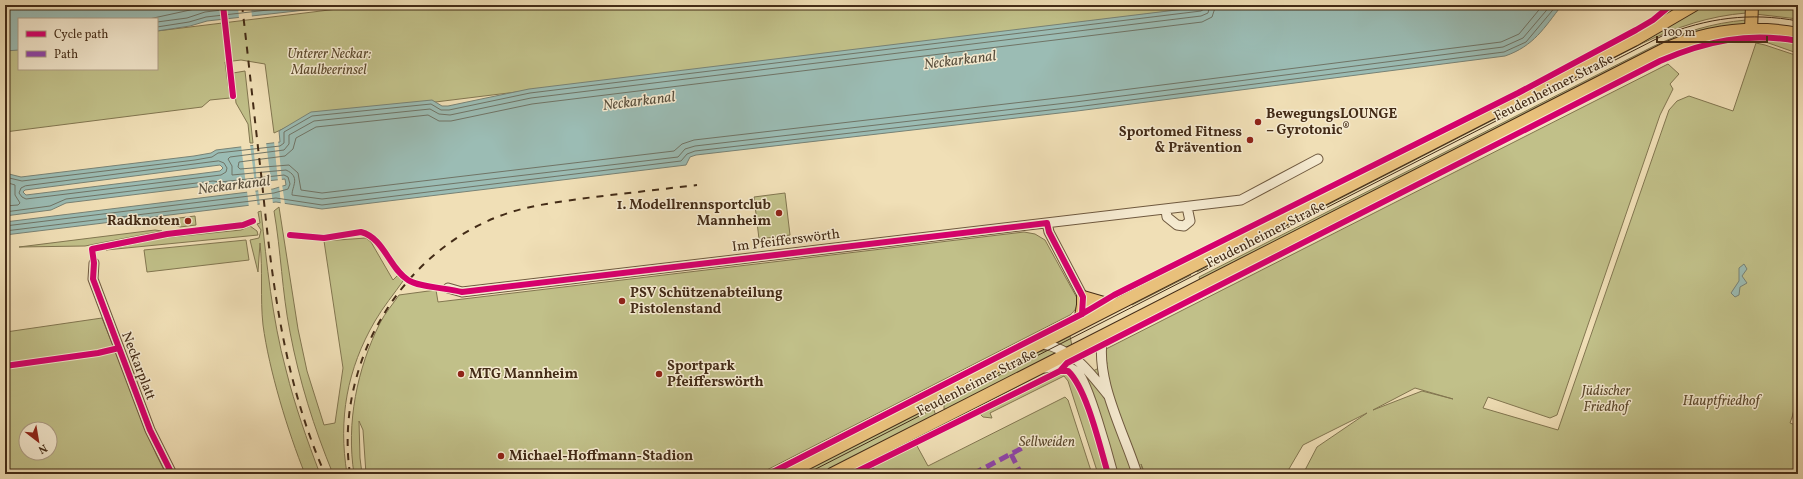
<svg xmlns="http://www.w3.org/2000/svg" width="1803" height="479" font-family="Vollkorn,serif">
  <style>
    .green { fill: #c1c089; stroke: #827650; fill-rule: evenodd }
    .water { fill: #9bbcb4; stroke: #788275; fill-rule: evenodd }
    .pier { fill: #f0dfb6 }
    .lines { fill: none; stroke-linecap: round; stroke-linejoin: round }
    .shore { stroke: #707466; stroke-width: 1 }
    .minor-casing { stroke: #6f593f; stroke-width: 11 }
    .major-casing { stroke: #442c17; stroke-width: 14 }
    .minor { stroke: #f5ead0; stroke-width: 9 }
    .major { stroke: #e8c07b; stroke-width: 12 }
    .tram { stroke: #442c17; stroke-width: 1 }
    .rail { stroke: #442c17; stroke-width: 2; stroke-dasharray: 7 7; stroke-linecap: butt }
    .quiet { stroke: #8e44ad; stroke-width: 5; stroke-dasharray: 10 5; stroke-linecap: butt }
    .cycleway-casing { stroke: #f5ead0; stroke-width: 8 }
    .cycleway { stroke: #d6006c; stroke-width: 6 }
    .poi-dot { fill: #8f2418; stroke: #f5ead0; stroke-width: 1.5 }
    .labels { text-anchor: middle; dominant-baseline: central; stroke-width: 3; stroke-linejoin: round; paint-order: stroke }
    .park-label { font-size: 14px; font-style: italic; fill: #5d4a2e; stroke: #f5ead0 }
    .street-label { font-size: 14px; fill: #442c17; stroke: #f5ead0 }
    .poi-label { font-size: 14px; font-weight: bold; fill: #442c17; stroke: #f5ead0; text-anchor: start }
    .water-label { font-size: 15px; font-style: italic; fill: #5a503e; stroke: #f5ead0 }
  </style>
  <rect width="100%" height="100%" fill="#f0dfb6"/>
  <filter id="stains"><feTurbulence type="fractalNoise" baseFrequency=".005" numOctaves="4"/><feColorMatrix values="0 0 0 0 .2 0 0 0 0 .09 0 0 0 0 .02 0 0 0 .5 -.17"/></filter>
  <radialGradient id="worn" r=".72"><stop offset=".6" stop-color="#630" stop-opacity="0"/><stop offset="1" stop-color="#630" stop-opacity=".3"/></radialGradient>
  <path class="green" d="M370,5H1221L306,118L274,133L265,64L241,60L225,62L230,98L210,100L202,107L5,132V48L19,47V69H157V31Z
    M1672,5H1685L1596,55L1595,53L1650,23Z
    M1702,5H1747L1746,13C1709,16 1677,27 1643,43L1197,272L1196,269L1634,44Z
    M1756,5H1798V19L1755,14Z
    M1746,20V25L1720,28L1200,281L1199,277L1652,47C1683,32 1712,23 1746,20Z
    M1757,39L1798,42V51L1794,52Z
    M1756,43L1765,45L1798,56V400L1790,423L1798,426V474H1303L1317,447L1367,413L1303,445L1286,474H1145L1141,464L1144,474H1098L1068,381L1064,376L990,413L992,418L983,417L980,414L1062,372L1067,373L1073,381L1086,373L1087,374L1107,364L1104,350L1668,64L1679,74L1670,84L1673,89L1660,115L1557,415L1550,418L1488,397L1483,408L1558,430L1669,110L1677,101L1689,96L1733,111ZM1415,388L1453,399L1422,391L1373,410Z
    M245,71L253,143H250L248,124L236,103L233,73Z
    M785,193L790,235L759,239L754,197Z
    M279,207L298,329L307,371L324,425L335,423L343,368L324,241L366,238L371,242L393,280L398,275L403,281C394,294 383,307 375,321C347,369 338,419 347,474H333C314,428 299,380 290,332C282,292 281,251 274,211Z
    M261,211C267,265 272,318 286,370C295,406 307,440 320,474H305C288,432 269,370 263,325C260,298 263,270 260,243L258,272L250,240L259,238L261,230L257,224L260,223L258,212Z
    M195,216L196,225L180,227L173,224L171,219Z
    M250,226L257,231L258,235L106,250L162,238L241,230Z
    M155,230L162,231L85,246L19,247Z
    M1024,232L1035,234L1045,240L1077,298C1078,306 1076,310 1070,315L759,474H366L363,430L359,421L360,458L362,474H354C346,423 357,369 380,323C385,313 393,304 399,295L436,290L438,302Z
    M246,240L249,260L147,272L144,250Z
    M1188,273L1191,275L1132,305L1131,302Z
    M102,318L156,454L166,474H5V326L6,332ZM26,429H50V453H26Z
    M1070,336L1072,346L1069,348L1057,343Z
    M1052,350L1059,353L948,410L944,409V402C956,396 968,390 979,383C1001,369 1024,351 1052,350Z
    M1065,397L1068,400L1092,474H857L916,444L928,466Z
    M932,404L936,416L823,474H794Z"/>
  <path class="water" d="M5,5H350L207,21L190,26L157,31V19H19V50L5,51Z
    M1217,5H1562C1544,28 1534,46 1505,56L1077,111L696,155L690,157L686,165L322,209L276,202L5,235V222L273,189L286,185L285,179L220,186L213,185L66,203L51,210L5,216V173L21,177L194,156L211,153L216,150L280,142L279,131L311,112L432,100L442,106H448L529,89ZM220,165L223,168L220,171L197,174L26,195L23,192L25,190Z
    M1744,264L1747,269L1742,276L1747,283L1740,287L1739,295L1735,297L1731,293L1739,281V268Z"/>
  <path class="pier" d="M221,5H225L227,21H222Z
    M238,5H251L252,18L239,19Z
    M278,140L282,181L278,182L274,141Z
    M266,142L271,182L257,184L253,143Z
    M250,144L255,184L246,185L241,145Z
    M282,184L285,205H281L279,185Z
    M271,188L273,204L260,206L258,189Z
    M255,189L258,207L249,208L247,191Z"/>
  <g class="lines">
    <path class="shore" d="M1210,5L1208,13L1201,16L531,98L450,115L439,114L430,109L314,121L289,135V144L284,150L230,157L228,159L232,166V175L286,170C301,177 292,186 292,195L322,199L678,157L685,149L695,146L1075,102L1503,47L1523,38L1551,5
      M1216,5L1212,17L1202,22L532,104L451,121H439L428,115L316,127L296,138L293,149L285,156L239,162L238,167L240,169L289,165L298,173L301,190L322,193L674,151L682,144L694,140L1075,96L1501,42L1519,34L1543,5
      M149,19L213,5
      M157,22L187,18L205,12L264,5
      M157,27L189,22L206,17L312,5
      M219,161L224,163L227,168L226,172L221,175L26,199L22,197L19,193L21,188L25,186Z
      M5,177L22,181L195,160L212,157L218,153L280,146L284,143V132L312,116L431,104L441,110H449L530,93L1201,11L1204,9L1205,5
      M5,182L15,185V195L20,203L18,205L5,206
      M5,212L50,206L66,199L213,181L220,182L284,175L288,177L290,184L288,189L274,193L5,226
      M5,231L276,198L322,205L681,161L687,154L695,151L1076,107L1504,52L1526,42L1557,5"/>
    <g class="minor-casing">
      <path id="minor" d="M1166,210L1167,217L1177,225L1184,226L1190,221L1187,207
        M1047,223L1049,232L1083,297
        M94,263L93,279L150,430L172,474
        M448,288L462,292L1241,200L1318,159
        M1103,335C1094,379 1124,432 1137,474
        M1041,343C1075,351 1087,369 1108,395
        M1045,368C1056,366 1069,364 1078,373C1088,383 1108,455 1113,474
        M1798,414V417"/>
    </g>
    <g class="major-casing">
      <path id="major" d="M1751,30L1752,5
        M1080,323L1083,305V297L1114,306
        M786,474L1634,40L1694,5
        M832,474L1665,49C1707,31 1753,25 1798,34"/>
    </g>
    <use href="#minor" class="minor"/>
    <use href="#major" class="major"/>
    <path class="tram" d="M806,474L1662,36C1707,18 1750,12 1798,21"/>
    <path class="rail" d="M242,5C249,64 255,123 262,182C272,282 284,382 325,474
      M350,474C334,364 401,249 508,213C536,204 566,201 594,197C629,193 663,189 697,185"/>
    <path class="quiet" d="M1011,454L1021,474
      M866,474L877,468
      M973,474L1026,446"/>
    <g class="cycleway-casing">
      <path id="cycleway" d="M223,5L233,96
        M290,235L324,238L361,232C384,238 389,268 408,280C418,287 447,288 462,292L1047,223L1049,232L1083,297L1082,314
        M5,366L98,353L119,348
        M1060,371H1068C1087,389 1100,447 1108,474
        M172,474L150,430L93,279L94,263L92,249L167,234L243,225L253,221
        M769,474L1082,314L1114,295L1518,93L1636,30L1653,20L1671,5
        M852,474L1060,371L1067,363L1660,61C1706,41 1748,32 1798,41"/>
    </g>
    <use href="#cycleway" class="cycleway"/>
  </g>
  <g class="poi-dot">
    <circle cx="1258" cy="122" r="4"/>
    <circle cx="1250" cy="140" r="4"/>
    <circle cx="779" cy="213" r="4"/>
    <circle cx="188" cy="221" r="4"/>
    <circle cx="622" cy="301" r="4"/>
    <circle cx="461" cy="374" r="4"/>
    <circle cx="659" cy="374" r="4"/>
    <circle cx="501" cy="456" r="4"/>
  </g>
  <g class="labels">
    <g class="park-label">
      <text x="329" y="54">Unterer Neckar:<tspan x="329" dy="16">Maulbeerinsel</tspan></text>
      <text x="1606" y="391">Jüdischer<tspan x="1606" dy="16">Friedhof</tspan></text>
      <text x="1721" y="401">Hauptfriedhof</text>
      <text x="1047" y="442">Sellweiden</text>
    </g>
    <g class="street-label">
      <text transform="translate(1554 88) rotate(-27)">Feudenheimer Straße</text>
      <text transform="translate(1266 235) rotate(-27)">Feudenheimer Straße</text>
      <text transform="translate(786 241) rotate(-7)">Im Pfeifferswörth</text>
      <text transform="translate(138 366) rotate(69)">Neckarplatt</text>
      <text transform="translate(977 383) rotate(-27)">Feudenheimer Straße</text>
    </g>
    <g class="poi-label">
      <text x="1266" y="114">BewegungsLOUNGE<tspan x="1266" dy="16">– Gyrotonic®</tspan></text>
      <text x="1242" y="132" text-anchor="end">Sportomed Fitness<tspan x="1242" dy="16">&amp; Prävention</tspan></text>
      <text x="771" y="205" text-anchor="end">1. Modellrennsportclub<tspan x="771" dy="16">Mannheim</tspan></text>
      <text x="180" y="221" text-anchor="end">Radknoten</text>
      <text x="630" y="293">PSV Schützenabteilung<tspan x="630" dy="16">Pistolenstand</tspan></text>
      <text x="667" y="366">Sportpark<tspan x="667" dy="16">Pfeifferswörth</tspan></text>
      <text x="469" y="374">MTG Mannheim</text>
      <text x="509" y="456">Michael-Hoffmann-Stadion</text>
    </g>
    <g class="water-label">
      <text transform="translate(960 61) rotate(-7)">Neckarkanal</text>
      <text transform="translate(639 102) rotate(-7)">Neckarkanal</text>
      <text transform="translate(234 186) rotate(-7)">Neckarkanal</text>
    </g>
  </g>
  <rect width="1803" height="479" fill="none" stroke="#f0dfb6" stroke-width="20"/>
  <rect x="6" y="6" width="1791" height="467" fill="none" stroke="#442c17" stroke-width="2"/>
  <rect x="10" y="10" width="1783" height="459" fill="none" stroke="#442c17"/>
  <rect x="18" y="18" width="140" height="52" fill="#f5ead0" stroke="#ae9e86"/>
  <rect x="26" y="31" width="20" height="6" fill="#d6006c" stroke="#ae9e86"/>
  <text x="54" y="38" font-size="12" fill="#442c17">Cycle path</text>
  <rect x="26" y="51" width="20" height="6" fill="#8e44ad" stroke="#ae9e86"/>
  <text x="54" y="58" font-size="12" fill="#442c17">Path</text>
  <g transform="translate(38 441) rotate(149)"><circle r="19" fill="#f5ead0" stroke="#ae9e86"/>
  <path d="M0-3L7 15L0 10L-7 15Z" fill="#8f2418"/>
  <text y="-6" font-size="11" font-weight="bold" text-anchor="middle" fill="#442c17">N</text>
  </g>
  <path d="M1657 36v6h110v-6" fill="none" stroke="#442c17" stroke-width="2"/>
  <text x="1663" y="36" font-size="12" fill="#442c17" stroke="#f5ead0" stroke-width="3" paint-order="stroke">100 m</text>
  <rect width="100%" height="100%" filter="url(#stains)"/>
  <rect width="100%" height="100%" fill="url(#worn)"/>
</svg>
